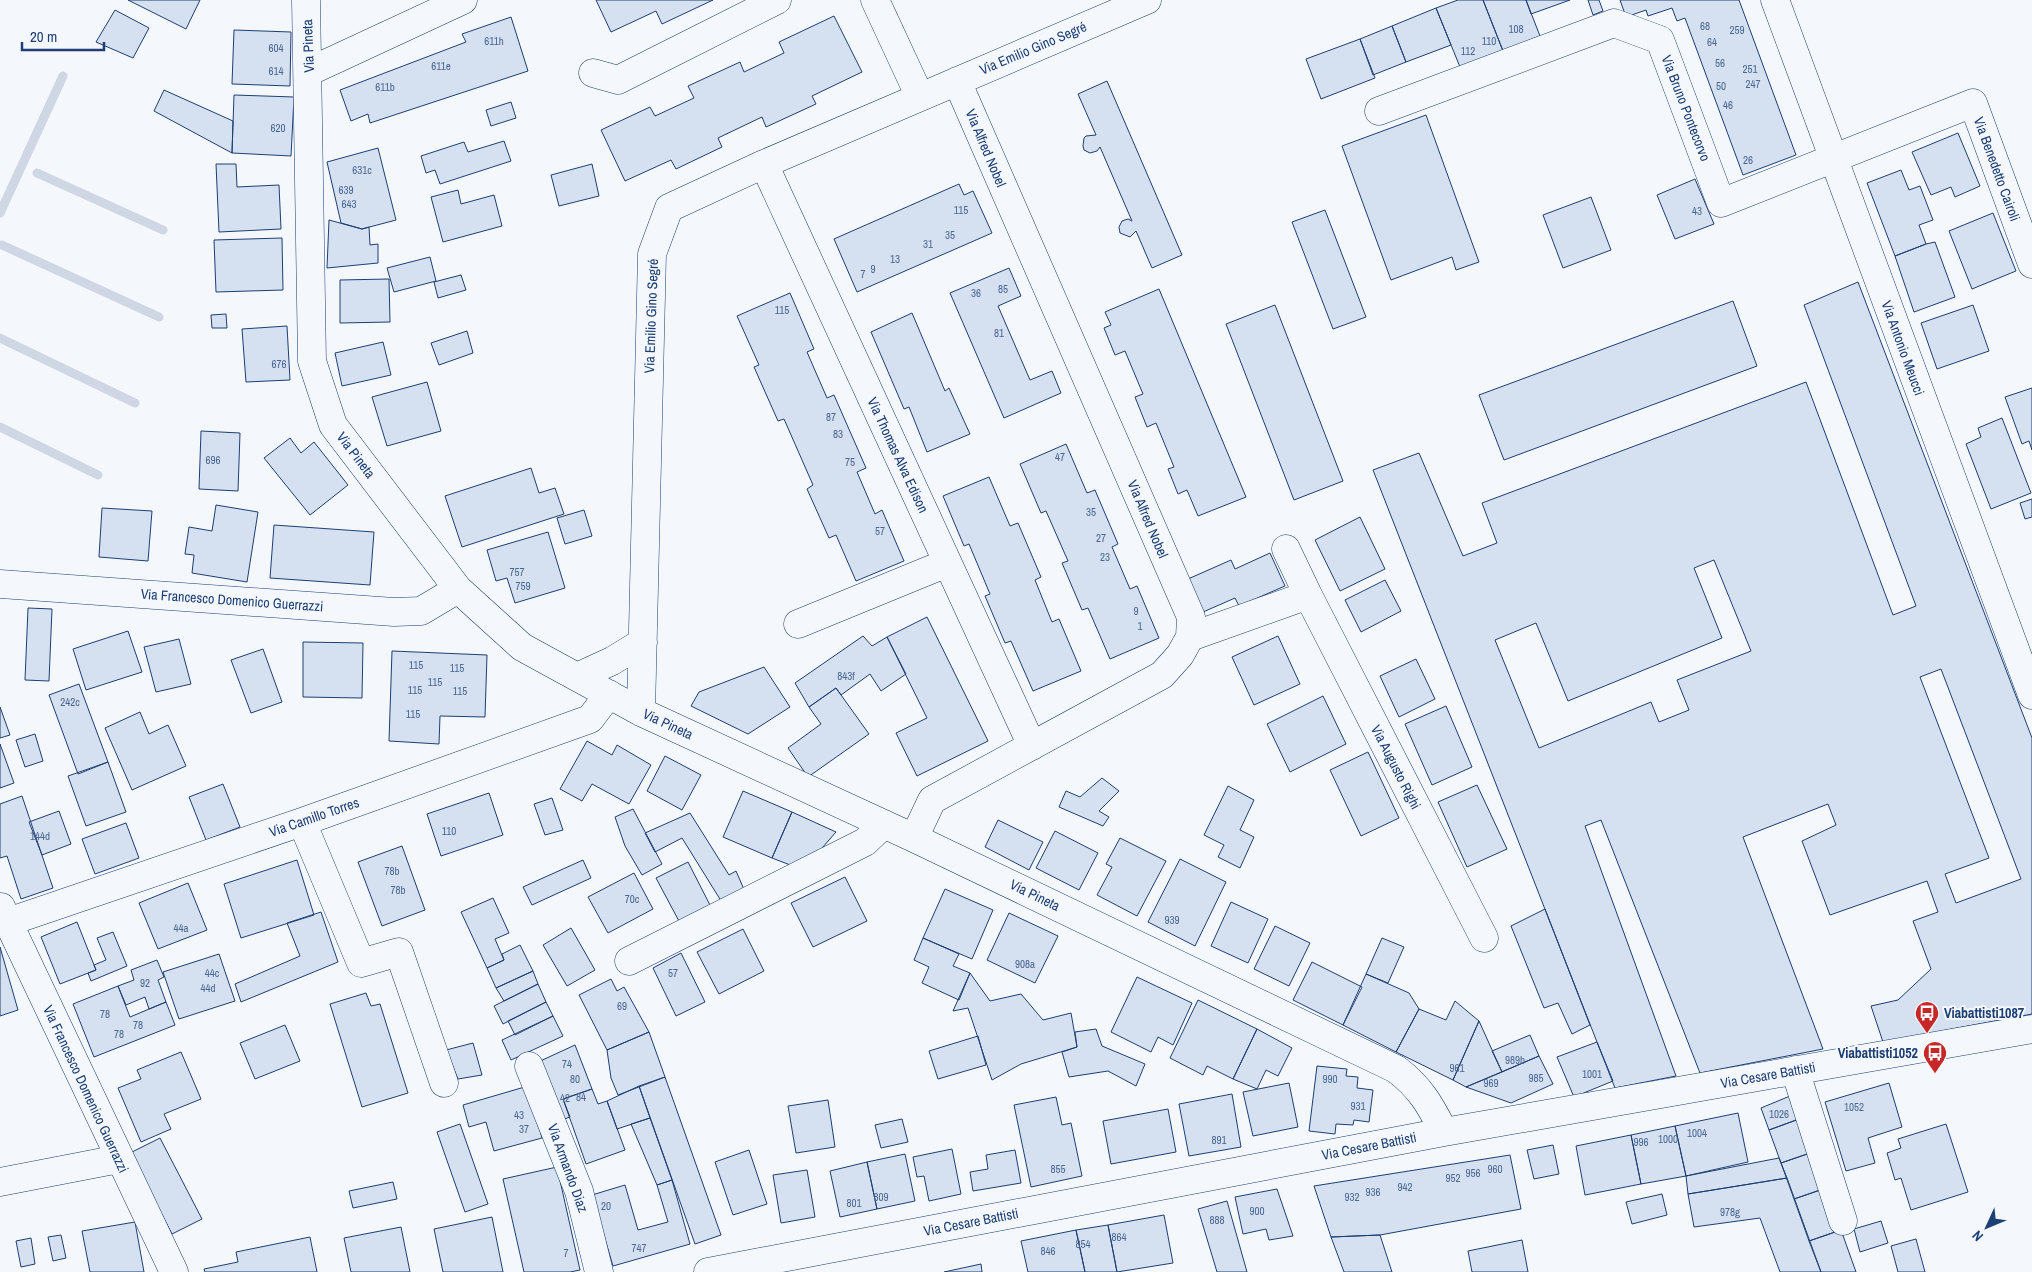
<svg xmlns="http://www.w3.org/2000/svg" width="2032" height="1272" font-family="'Archivo Narrow',sans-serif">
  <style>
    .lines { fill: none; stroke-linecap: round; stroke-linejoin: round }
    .stream { stroke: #cfd7e4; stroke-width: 9 }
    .building { fill: #d5e0f0; stroke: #1d3f73; fill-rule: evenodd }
    .minor-casing { stroke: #1d3f73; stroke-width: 29 }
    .minor { stroke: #f4f7fb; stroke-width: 28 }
    .labels { text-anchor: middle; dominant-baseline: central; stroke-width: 4; stroke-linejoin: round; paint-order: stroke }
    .number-label { font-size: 11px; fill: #4b6792 }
    .street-label { font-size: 14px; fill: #1d3f73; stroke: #f4f7fb }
    .poi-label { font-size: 14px; font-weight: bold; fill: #1d3f73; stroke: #f4f7fb; text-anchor: start }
  </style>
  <rect width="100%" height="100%" fill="#f4f7fb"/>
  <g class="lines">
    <path class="stream" d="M37,173L163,230
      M0,213L63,76
      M2,245L159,317
      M0,338L135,403
      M0,427L98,475"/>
  </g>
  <path class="building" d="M128,0H200L186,29Z
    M596,0H713L662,24L656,11L611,32Z
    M1458,0H1483L1503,51L1460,67L1436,8Z
    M1483,0H1526L1540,36L1503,51Z
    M1526,0H1570L1531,14Z
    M1588,0H1599L1603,11L1593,15Z
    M1620,0H1739L1796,155L1743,175L1685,18L1677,21L1672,8L1648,16L1646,10L1626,17Z
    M1436,8L1451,45L1406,62L1392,26Z
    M115,10L149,28L133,58L96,42Z
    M834,16L862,72L812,96L816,104L766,127L762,117L718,138L722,147L676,169L671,160L625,181L601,130L650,107L655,116L694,98L688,86L740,62L744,72L784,53L779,42Z
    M511,17L528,71L370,123L368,114L351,121L340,90L466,42L462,34Z
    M1392,26L1406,62L1373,75L1360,39Z
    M234,30L291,32L290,86L232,84Z
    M1360,39L1375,78L1321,99L1306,59Z
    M1107,81L1182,255L1152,268L1136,231L1130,237L1120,233L1119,227L1122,221L1128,219L1132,221L1100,147L1097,151L1090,153L1084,150L1083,146L1084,138L1086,136L1096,135L1078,94Z
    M164,90L233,121L232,153L154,111Z
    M234,95L294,97L291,156L232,153Z
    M511,102L516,118L491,126L486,110Z
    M1426,115L1479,262L1456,270L1452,257L1391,280L1342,146Z
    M1958,133L1980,186L1955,197L1951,187L1931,195L1912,152Z
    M504,141L511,161L440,184L435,170L426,173L421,156L464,142L468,152Z
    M378,148L396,220L362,229L341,223L327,162Z
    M216,164H236L237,187L279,185L281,229L219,232Z
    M592,164L599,196L559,206L551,175Z
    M1901,170L1909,190L1920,186L1933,220L1919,225L1926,244L1895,256L1867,183Z
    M1695,179L1714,224L1675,239L1657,195Z
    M959,184L964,195L973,191L992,233L857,292L834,239Z
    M458,190L461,204L494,195L502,226L443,242L431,197Z
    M1591,197L1611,250L1563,268L1543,215Z
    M1325,210L1366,317L1333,329L1292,222Z
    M1993,213L2016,271L1972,289L1949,231Z
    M329,220L362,229L369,227L370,245L378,244V263L327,268Z
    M282,238L283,290L216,292L214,240Z
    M1935,242L1955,297L1914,312L1895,256L1926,244Z
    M430,257L436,281L394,292L387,268Z
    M1009,268L1021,296L998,306L1030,380L1052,371L1061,393L1004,418L950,293Z
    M461,275L466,290L438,298L434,282Z
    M389,279L390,322L340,323V280Z
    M1858,282L2032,738V1014L1883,1042L1871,1006L1898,1000L1931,969L1913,921L1938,912L1927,881L1830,915L1802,841L1836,825L1828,804L1743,837L1823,1049L1700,1073L1601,820L1585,826L1676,1076L1615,1088L1373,470L1419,453L1463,556L1497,543L1482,503L1806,382L1893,615L1916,606L1804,305ZM1714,560L1751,651L1677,680L1689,710L1659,722L1651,702L1539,748L1495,640L1536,623L1568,701L1722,638L1694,568ZM1941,669L2021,879L1956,903L1945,874L1989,858L1920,677Z
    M1159,289L1246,497L1198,516L1187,490L1178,494L1168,469L1174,467L1156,423L1147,427L1135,397L1143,394L1125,351L1115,355L1104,328L1111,325L1105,312Z
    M790,293L814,349L807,352L827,398L834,395L866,468L857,472L875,514L882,510L904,561L856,581L836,535L829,538L807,489L813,485L784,419L778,421L754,367L759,365L737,316Z
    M1733,301L1757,366L1504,460L1479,395Z
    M1275,305L1343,481L1294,500L1226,324Z
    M1973,305L1989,351L1937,369L1921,323Z
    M912,313L945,391L949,388L970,434L927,452L909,407L904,409L871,332Z
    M226,314L227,328H212L211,315Z
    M287,326L290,380L246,382L242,329Z
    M467,331L473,353L439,365L431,343Z
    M383,342L391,375L342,386L335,353Z
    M427,382L441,431L387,446L372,397Z
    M2032,388V450L2029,441L2022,444L2005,397Z
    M2002,418L2031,493L1991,509L1966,444L1981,437L1978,428Z
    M201,431L240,433L238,491L199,489Z
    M290,438L301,453L314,442L348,485L310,515L264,458Z
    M1066,444L1087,493L1095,490L1118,544L1112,547L1130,589L1137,586L1159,638L1110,659L1088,608L1082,610L1062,563L1068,561L1046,511L1041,513L1020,464Z
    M531,468L539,493L555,488L564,514L462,547L445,496Z
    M989,477L1010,526L1018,523L1041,577L1035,580L1052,622L1059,619L1081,671L1033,691L1011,641L1005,643L985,596L990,594L969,544L964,546L943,496Z
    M2032,499V517L2025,519L2020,503Z
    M216,505L258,512L247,582L192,573L194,555L185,554L189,527L212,531Z
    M102,508L152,511L148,561L99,557Z
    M584,510L592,536L565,544L557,518Z
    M1360,517L1385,569L1340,591L1315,540Z
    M274,525L374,532L370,585L270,578Z
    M548,532L565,588L515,603L507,578L496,581L487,550Z
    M1270,553L1285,586L1239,606L1235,598L1203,612L1188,579L1231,560L1235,569Z
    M1385,580L1401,611L1361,632L1345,600Z
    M28,608L52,609L49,681L25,680Z
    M927,617L988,741L917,776L896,733L927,718L887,637Z
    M128,631L142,672L86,690L73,649Z
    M863,636L872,646L887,637L906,674L881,691L870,674L841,695L836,688L809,707L795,683Z
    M1278,636L1300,684L1254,705L1232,657Z
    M179,639L191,684L156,692L144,647Z
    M303,642L363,643L362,698L303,697Z
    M263,649L282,702L251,713L231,660Z
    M392,651L487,655L485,717L440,716L439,744L389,741Z
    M1416,659L1435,699L1399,717L1380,676Z
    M764,667L790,707L748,734L691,706L699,692Z
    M79,684L108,762L78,774L49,695Z
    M836,688L869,734L808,777L788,748L821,724L809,707Z
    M1323,696L1346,744L1290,772L1267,724Z
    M1446,706L1472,767L1432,785L1405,724Z
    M0,707L10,735L0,738Z
    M140,712L149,734L168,725L186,766L132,790L105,728Z
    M35,734L43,761L25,767L16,740Z
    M587,741L612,755L617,745L651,765L629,804L592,784L582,801L560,789Z
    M0,744L14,783L0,788Z
    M1368,752L1399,818L1361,836L1330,770Z
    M665,756L701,775L682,810L647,791Z
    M108,762L126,812L86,826L68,776Z
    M1102,778L1119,791L1099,811L1109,817L1103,826L1059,807L1066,791L1080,797Z
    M223,784L240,827L206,840L189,797Z
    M1477,785L1507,849L1467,867L1438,802Z
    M1228,786L1254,800L1240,830L1254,837L1240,868L1218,857L1224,845L1204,835Z
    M743,791L792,812L772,858L723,837Z
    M489,793L503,835L441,856L427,814Z
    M22,796L53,888L21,899L7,856L0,858V804Z
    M552,798L563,830L545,835L534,804Z
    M633,809L662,864L642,875L625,846L615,817Z
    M59,811L71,844L42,855L29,822Z
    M792,812L836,832L808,864L798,868L772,858Z
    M690,813L729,875L736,871L746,894L723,904L682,838L655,852L645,833Z
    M998,820L1043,842L1029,870L985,847Z
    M126,823L139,858L95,874L82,839Z
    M1055,831L1098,853L1079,890L1036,868Z
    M1120,838L1166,861L1137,916L1097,895L1112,867L1106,864Z
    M402,846L425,910L382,926L358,862Z
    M1180,859L1226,882L1195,946L1148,922Z
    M297,860L314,915L241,938L224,884Z
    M583,860L591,878L532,905L523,887Z
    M688,862L711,907L680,923L656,878Z
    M634,873L653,909L608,933L588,897Z
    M845,877L867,921L813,947L791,903Z
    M188,883L207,930L158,949L139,903Z
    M945,889L993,910L972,959L923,938Z
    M493,898L509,933L495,939L504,960L487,968L461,912Z
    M1231,902L1268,919L1248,963L1211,946Z
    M1545,909L1590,1025L1572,1034L1558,1003L1544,1008L1511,926Z
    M321,912L338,962L241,1002L235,984L300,956L287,923Z
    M1009,913L1058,936L1035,983L987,960Z
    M77,922L96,970L60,984L41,937Z
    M1275,926L1310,943L1289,986L1254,969Z
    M571,928L595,970L567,986L543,945Z
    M743,929L764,971L719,994L697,952Z
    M113,932L127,966L91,981L88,973L96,970L94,965L106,960L97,938Z
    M923,938L959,954L953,966L970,973L959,1000L922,983L929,967L914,960Z
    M1382,938L1404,947L1388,983L1366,974Z
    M520,945L533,971L496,988L487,968L504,960L502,954Z
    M0,947L18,1010L0,1016Z
    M681,953L705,1002L676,1016L653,968Z
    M219,954L235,1001L179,1019L163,972Z
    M157,960L164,977L158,980L166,1002L149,1009L145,997L126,1005L118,986L134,980L131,970Z
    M1312,962L1362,987L1343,1025L1293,1000Z
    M533,971L538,984L504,1001L496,988Z
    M970,973L990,1001L1021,994L1043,1020L1071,1013L1077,1047L1021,1064L992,1080L968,1008L953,1011Z
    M1366,974L1409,993L1419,1009L1396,1052L1343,1025Z
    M1137,977L1192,1003L1173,1045L1158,1037L1151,1052L1111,1032Z
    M611,979L617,991L624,987L649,1032L607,1050L579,995Z
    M538,984L546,1002L503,1024L494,1006Z
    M118,986L130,1017L166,1002L175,1025L94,1057L73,1004Z
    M366,993L371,1006L380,1004L408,1093L362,1107L330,1004Z
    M1198,1000L1257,1029L1233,1079L1207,1066L1203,1075L1170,1058Z
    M1455,1001L1479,1021L1453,1080L1396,1052L1419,1009L1446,1020Z
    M546,1002L553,1016L515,1035L508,1021Z
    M553,1016L563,1036L511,1060L502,1040Z
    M1479,1021L1502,1072L1466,1087L1453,1080Z
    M285,1025L300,1061L255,1079L240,1043Z
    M1096,1029L1102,1046L1145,1064L1136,1086L1108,1071L1069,1077L1062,1052L1077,1047L1075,1032Z
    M1257,1029L1292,1048L1278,1076L1266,1070L1257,1089L1233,1079Z
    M649,1032L665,1077L618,1095L611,1078L607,1050Z
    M1530,1035L1539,1056L1502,1072L1492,1051Z
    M978,1036L986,1065L938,1079L929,1051Z
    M1597,1042L1613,1081L1574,1097L1557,1057Z
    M473,1043L482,1075L458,1079L446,1050Z
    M575,1045L592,1089L563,1099L570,1117L559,1121L536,1063Z
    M181,1052L201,1099L164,1114L171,1129L141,1142L118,1088L141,1079L137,1070Z
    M1539,1056L1553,1084L1511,1103L1466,1087Z
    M1317,1066L1347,1069L1346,1076L1358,1077L1357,1088L1373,1090L1369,1122L1354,1120L1353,1125L1336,1124L1335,1134L1309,1131Z
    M665,1077L721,1235L695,1244L639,1086Z
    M1289,1083L1298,1127L1253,1136L1243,1092Z
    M1889,1083L1902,1127L1868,1138L1875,1163L1846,1171L1825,1102Z
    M528,1086L542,1138L494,1151L486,1122L469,1127L463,1105Z
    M639,1086L650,1118L617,1129L607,1101Z
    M592,1089L598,1104L607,1101L625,1150L586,1164L563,1099Z
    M1232,1094L1241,1147L1189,1156L1179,1104Z
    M1790,1096L1799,1119L1769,1130L1761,1108Z
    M1056,1097L1062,1125L1071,1123L1082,1176L1031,1187L1014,1105Z
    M828,1100L835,1147L796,1153L788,1106Z
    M1168,1109L1176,1152L1111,1164L1103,1121Z
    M1738,1113L1748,1162L1686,1176L1675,1126Z
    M650,1118L672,1180L657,1185L631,1124Z
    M902,1119L908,1142L881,1148L875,1125Z
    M1799,1119L1813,1152L1781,1163L1769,1130Z
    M460,1124L488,1204L465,1212L437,1132Z
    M1946,1124L1968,1192L1911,1210L1901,1178L1895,1180L1887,1153L1901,1148L1898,1139Z
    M1675,1126L1686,1176L1641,1184L1631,1135Z
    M1631,1135L1641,1184L1585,1195L1576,1146Z
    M160,1138L202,1219L172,1234L130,1153Z
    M1553,1145L1559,1174L1534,1179L1527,1150Z
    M952,1149L961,1194L929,1201L924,1176L917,1177L913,1157Z
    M749,1150L767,1204L733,1215L715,1162Z
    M1015,1150L1021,1183L973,1191L970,1172L988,1169L986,1155Z
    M1813,1152L1826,1188L1794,1199L1781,1163Z
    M905,1154L915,1201L877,1209L867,1162Z
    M1510,1155L1521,1209L1380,1235L1331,1237L1314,1186Z
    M1779,1158L1787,1178L1688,1194L1686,1176Z
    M867,1162L877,1209L840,1217L830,1171Z
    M557,1167L580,1270L570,1272H524L503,1179Z
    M807,1170L815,1217L781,1223L773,1175Z
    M1787,1178L1821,1272H1780L1760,1218L1694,1227L1688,1194Z
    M672,1180L690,1244L613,1266L592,1195L625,1185L638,1230L668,1222L657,1185Z
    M393,1182L397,1199L353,1208L349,1191Z
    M1826,1188L1841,1230L1809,1241L1794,1199Z
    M1277,1189L1293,1236L1269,1240L1266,1229L1243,1234L1235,1197Z
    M1662,1194L1667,1215L1632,1224L1626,1202Z
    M1227,1201L1247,1272H1217L1198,1209Z
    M1164,1215L1173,1263L1117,1272L1108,1225Z
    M492,1217L503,1272H443L434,1229Z
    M1881,1221L1888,1243L1860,1252L1854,1229Z
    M135,1222L144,1272H90L82,1231Z
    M1108,1225L1117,1272H1085L1076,1230Z
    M401,1227L410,1272H351L344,1238Z
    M1076,1230L1085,1272H1028L1021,1241Z
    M1841,1230L1856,1272H1821L1809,1241Z
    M61,1235L66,1258L53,1261L48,1237Z
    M1380,1235L1392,1272H1344L1331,1237Z
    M310,1237L317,1272H205L204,1269L238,1262L236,1252Z
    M31,1238L35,1264L21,1267L16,1241Z
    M1916,1239L1925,1272H1898L1891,1246Z
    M1522,1240L1528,1272H1472L1468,1251Z
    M981,1264L982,1272H944Z"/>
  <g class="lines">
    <g class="minor-casing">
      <path id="minor" d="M306,0L312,361L333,425L458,589L522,647L641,712L914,838L1396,1069C1421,1088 1430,1105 1444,1132
        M875,0L920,97
        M1775,0L2032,695
        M308,72L463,0
        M593,73L618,80L777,0
        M1379,111L1614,23L1660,40L1721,203L1973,103L2032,264
        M764,164L1032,746
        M1286,549L1308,595L1484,938
        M0,584L394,612L421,611L458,589
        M798,624L947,563
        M1190,637L1308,595
        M577,677L612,661L643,642
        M641,712L652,254L669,208L764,164L1147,0
        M302,822L361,963L399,952L444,1083
        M914,838L932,800L1162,675L1180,655L1190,637L1191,617L957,81
        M1,907L174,1272
        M8,922L302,822L590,719L609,694
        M629,961L865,842L884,824
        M529,1066L579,1191L599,1272
        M1795,1070L1843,1221
        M0,1182L119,1159
        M708,1272L1444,1132L2032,1029"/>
    </g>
    <use href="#minor" class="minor"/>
  </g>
  <defs>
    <g id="bus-pin" transform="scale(1.25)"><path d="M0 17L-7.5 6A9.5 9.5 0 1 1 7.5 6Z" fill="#c62828" stroke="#f4f7fb"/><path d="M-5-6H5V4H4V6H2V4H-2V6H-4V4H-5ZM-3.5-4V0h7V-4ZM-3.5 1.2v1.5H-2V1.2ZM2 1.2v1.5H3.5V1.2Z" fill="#fff"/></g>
  </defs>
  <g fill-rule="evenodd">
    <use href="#bus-pin" x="1927" y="1013"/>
    <use href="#bus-pin" x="1935" y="1053"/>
  </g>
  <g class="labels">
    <g class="number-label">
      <text x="1705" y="26">68</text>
      <text x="1516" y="29">108</text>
      <text x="1737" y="30">259</text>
      <text x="494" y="41">611h</text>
      <text x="1489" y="41">110</text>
      <text x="1712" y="42">64</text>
      <text x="276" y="48">604</text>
      <text x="1468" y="51">112</text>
      <text x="1720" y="63">56</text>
      <text x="441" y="66">611e</text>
      <text x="1750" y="69">251</text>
      <text x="276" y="71">614</text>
      <text x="1753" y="84">247</text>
      <text x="1721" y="86">50</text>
      <text x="385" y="87">611b</text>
      <text x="1728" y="105">46</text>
      <text x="278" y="128">620</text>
      <text x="1748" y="160">26</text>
      <text x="362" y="170">631c</text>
      <text x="346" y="190">639</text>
      <text x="349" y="204">643</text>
      <text x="961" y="210">115</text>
      <text x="1697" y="211">43</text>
      <text x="950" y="235">35</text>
      <text x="928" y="244">31</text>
      <text x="895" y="259">13</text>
      <text x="873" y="269">9</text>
      <text x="863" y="274">7</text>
      <text x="1003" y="289">85</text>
      <text x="976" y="293">36</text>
      <text x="782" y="310">115</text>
      <text x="999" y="333">81</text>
      <text x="279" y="364">676</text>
      <text x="831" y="417">87</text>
      <text x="838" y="434">83</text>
      <text x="1060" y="457">47</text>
      <text x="213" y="460">696</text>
      <text x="850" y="462">75</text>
      <text x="1091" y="512">35</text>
      <text x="880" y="531">57</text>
      <text x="1101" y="538">27</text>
      <text x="1105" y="557">23</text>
      <text x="517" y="572">757</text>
      <text x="523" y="586">759</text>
      <text x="1136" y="611">9</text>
      <text x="1140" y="626">1</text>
      <text x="416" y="665">115</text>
      <text x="457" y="668">115</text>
      <text x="846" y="676">843f</text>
      <text x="435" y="682">115</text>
      <text x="415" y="690">115</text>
      <text x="460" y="691">115</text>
      <text x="70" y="702">242c</text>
      <text x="413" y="714">115</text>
      <text x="449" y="831">110</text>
      <text x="40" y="836">144d</text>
      <text x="392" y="871">78b</text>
      <text x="398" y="890">78b</text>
      <text x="632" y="899">70c</text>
      <text x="1172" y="920">939</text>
      <text x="181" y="928">44a</text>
      <text x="1025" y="964">908a</text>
      <text x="212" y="973">44c</text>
      <text x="673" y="973">57</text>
      <text x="145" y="983">92</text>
      <text x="208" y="988">44d</text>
      <text x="622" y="1006">69</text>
      <text x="105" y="1014">78</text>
      <text x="138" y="1025">78</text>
      <text x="119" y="1034">78</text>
      <text x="1515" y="1060">989b</text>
      <text x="567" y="1064">74</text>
      <text x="1457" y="1068">961</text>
      <text x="1592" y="1074">1001</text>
      <text x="1536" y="1078">985</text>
      <text x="575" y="1079">80</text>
      <text x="1330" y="1079">990</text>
      <text x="1491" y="1083">969</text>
      <text x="581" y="1097">84</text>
      <text x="565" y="1098">42</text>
      <text x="1358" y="1106">931</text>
      <text x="1854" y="1107">1052</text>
      <text x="1779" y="1114">1026</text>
      <text x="519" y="1115">43</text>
      <text x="524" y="1129">37</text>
      <text x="1697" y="1133">1004</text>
      <text x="1668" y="1139">1000</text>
      <text x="1219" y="1140">891</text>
      <text x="1641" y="1142">996</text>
      <text x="1058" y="1169">855</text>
      <text x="1495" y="1169">960</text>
      <text x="1473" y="1173">956</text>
      <text x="1453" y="1178">952</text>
      <text x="1405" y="1187">942</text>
      <text x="1373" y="1192">936</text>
      <text x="881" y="1197">809</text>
      <text x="1352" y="1197">932</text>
      <text x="854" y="1203">801</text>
      <text x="606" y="1206">20</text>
      <text x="1257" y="1211">900</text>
      <text x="1730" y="1212">978g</text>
      <text x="1217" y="1220">888</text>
      <text x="1119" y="1237">864</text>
      <text x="1083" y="1244">854</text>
      <text x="639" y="1248">747</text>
      <text x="1048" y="1251">846</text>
      <text x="566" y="1253">7</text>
    </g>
    <g class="street-label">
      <text transform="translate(308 46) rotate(-92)">Via Pineta</text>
      <text transform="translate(1033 48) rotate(-23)">Via Emilio Gino Segré</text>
      <text transform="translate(1686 108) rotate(69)">Via Bruno Pontecorvo</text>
      <text transform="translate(986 148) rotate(67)">Via Alfred Nobel</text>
      <text transform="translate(1997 169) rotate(70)">Via Benedetto Cairoli</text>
      <text transform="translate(651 316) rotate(-88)">Via Emilio Gino Segré</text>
      <text transform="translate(1903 348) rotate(70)">Via Antonio Meucci</text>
      <text transform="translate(356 455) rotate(53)">Via Pineta</text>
      <text transform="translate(898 455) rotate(65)">Via Thomas Alva Edison</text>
      <text transform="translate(1148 519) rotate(67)">Via Alfred Nobel</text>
      <text transform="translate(232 600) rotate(4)">Via Francesco Domenico Guerrazzi</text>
      <text transform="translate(668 724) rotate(25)">Via Pineta</text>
      <text transform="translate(1396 767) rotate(63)">Via Augusto Righi</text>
      <text transform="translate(314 817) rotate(-19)">Via Camillo Torres</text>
      <text transform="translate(1035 895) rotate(26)">Via Pineta</text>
      <text transform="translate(1768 1075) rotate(-10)">Via Cesare Battisti</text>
      <text transform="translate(86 1089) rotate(65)">Via Francesco Domenico Guerrazzi</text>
      <text transform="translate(1369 1146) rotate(-11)">Via Cesare Battisti</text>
      <text transform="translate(568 1168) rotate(70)">Via Armando Diaz</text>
      <text transform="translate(971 1222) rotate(-11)">Via Cesare Battisti</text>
    </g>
    <g class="poi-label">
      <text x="1944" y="1013">Viabattisti1087</text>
      <text x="1918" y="1053" text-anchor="end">Viabattisti1052</text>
    </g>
  </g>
  <g transform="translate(1987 1227) rotate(226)" stroke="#f4f7fb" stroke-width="4" paint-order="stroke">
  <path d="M0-4L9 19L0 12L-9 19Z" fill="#1d3f73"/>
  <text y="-8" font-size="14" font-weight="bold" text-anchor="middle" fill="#1d3f73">N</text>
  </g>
  <path d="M22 42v8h82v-8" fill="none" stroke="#1d3f73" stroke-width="2.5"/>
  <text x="30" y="42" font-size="15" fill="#1d3f73" stroke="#f4f7fb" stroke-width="4" paint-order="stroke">20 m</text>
</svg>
